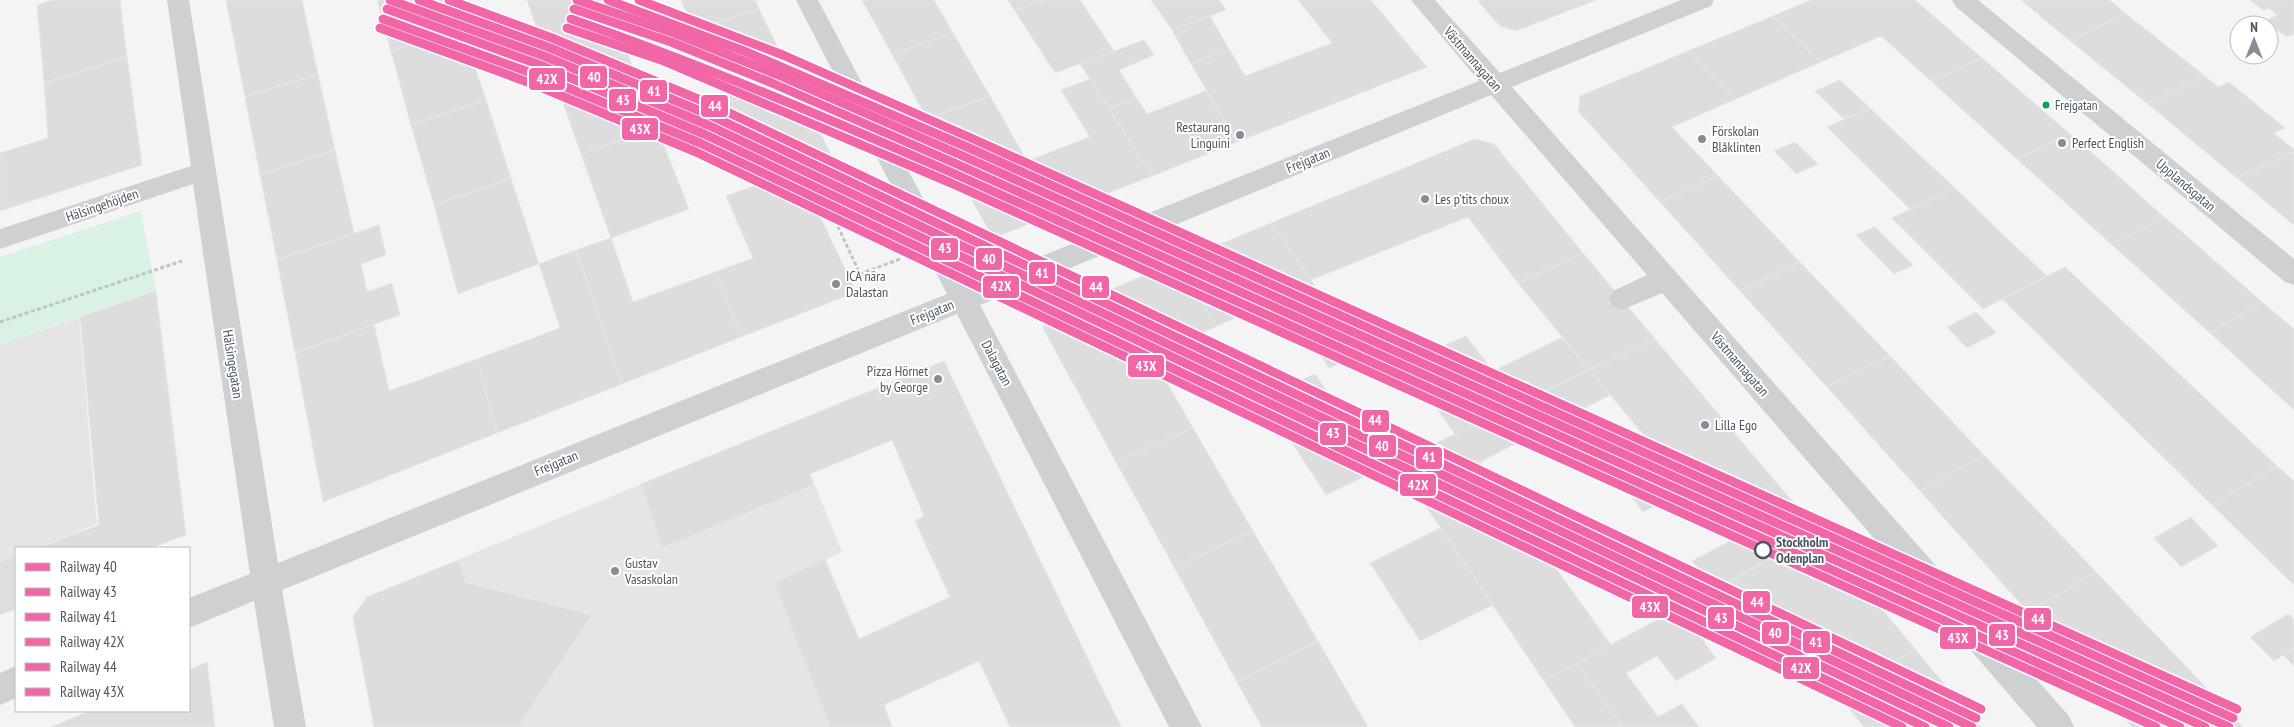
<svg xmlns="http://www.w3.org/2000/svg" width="2294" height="727" font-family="'PT Sans Narrow',sans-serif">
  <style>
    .education { fill: #e6e5e6 }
    .green { fill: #d9f2e3 }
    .building { fill: #ddddde; stroke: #e5e6e7 }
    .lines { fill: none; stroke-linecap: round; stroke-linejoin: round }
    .path { stroke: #bcc7c4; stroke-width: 3; stroke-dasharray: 4 2.5; stroke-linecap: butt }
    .minor { fill: #ced0d2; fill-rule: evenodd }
    .rail-1-casing { stroke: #fff; stroke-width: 12 }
    .rail-2-casing { stroke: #fff; stroke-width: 12 }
    .rail-3-casing { stroke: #fff; stroke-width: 12 }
    .rail-4-casing { stroke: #fff; stroke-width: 12 }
    .rail-5-casing { stroke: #fff; stroke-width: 12 }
    .rail-6-casing { stroke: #fff; stroke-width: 12 }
    .rail-1 { stroke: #f166a7; stroke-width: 9 }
    .rail-2 { stroke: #f166a7; stroke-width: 9 }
    .rail-3 { stroke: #f166a7; stroke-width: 9 }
    .rail-4 { stroke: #f166a7; stroke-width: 9 }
    .rail-5 { stroke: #f166a7; stroke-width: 9 }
    .rail-6 { stroke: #f166a7; stroke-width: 9 }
    .bus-dot { fill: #00a651; stroke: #fff; stroke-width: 2 }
    .poi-dot { fill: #868d94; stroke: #fff; stroke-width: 2 }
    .stop-dot { fill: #fff; stroke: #4a5661; stroke-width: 2.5 }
    .labels { text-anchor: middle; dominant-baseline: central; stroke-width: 4; stroke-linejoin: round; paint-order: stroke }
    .bus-label { font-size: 13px; fill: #4a5661; stroke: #fff; text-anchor: start }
    .street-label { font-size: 14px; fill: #4a5661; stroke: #fff }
    .poi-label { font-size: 14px; fill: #4a5661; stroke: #fff; text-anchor: start }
    .stop-label { font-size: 14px; font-weight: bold; fill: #4a5661; stroke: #fff; text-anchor: start }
    .line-badge { stroke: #fff; stroke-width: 2 }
    .badge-label { font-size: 14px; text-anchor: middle; font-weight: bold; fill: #fff }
  </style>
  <rect width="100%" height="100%" fill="#f4f4f4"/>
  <path class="education" d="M79,318L97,524L36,548H16V556L0,562V344Z
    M790,423L842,552L775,583L830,727H374L353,617L367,597Z"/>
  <path class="green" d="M141,211L156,291L0,344V257Z"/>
  <path class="building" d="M53,0H120L127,57L44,83L37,5Z
    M226,0H302L318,74L245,97Z
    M377,0H453L462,28L391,51Z
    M527,0H606L627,53L554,77Z
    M681,0H755L759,9L694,30Z
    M862,0H934L953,33L892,54Z
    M1008,0H1045L1015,11Z
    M1045,0H1080L1114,51L1055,73L1015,11Z
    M1151,0H1219L1226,10L1172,30Z
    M1298,0H1371L1427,67L1237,142L1191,64L1229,49L1245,76L1332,43Z
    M1477,0H1596L1516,31L1500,26Z
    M1811,0H1915L1982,58L1931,81L1881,36L1821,62L1773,16Z
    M2021,0H2110L2126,14L2069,40Z
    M2250,0H2294V34L2287,37L2265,21L2278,15L2268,8L2263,10Z
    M759,9L794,80L726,104L694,30Z
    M2126,14L2205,76L2148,104L2069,40Z
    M1210,16L1229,49L1191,64L1172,30Z
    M1773,16L1821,62L1736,99L1688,51Z
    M462,28L486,100L411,125L391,51Z
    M953,33L990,96L927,119L892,54Z
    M1144,40L1154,55L1119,70L1137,99L1109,108L1080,64Z
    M1688,51L1736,99L1672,127L1718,176L1660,202L1578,111L1580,96Z
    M627,53L657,128L581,154L554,77Z
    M127,57L142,165L0,211V153L48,138L44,83Z
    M1982,58L2033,102L2070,134L2017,159L1931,81Z
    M318,74L335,150L260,175L245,97Z
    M2205,76L2218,87L2229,82L2285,128L2273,133L2294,149V152L2237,178L2148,104Z
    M1090,79L1152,176L993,238L927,119L990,96L1027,161L1090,137L1061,90Z
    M794,80L832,157L760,183L726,104Z
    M1840,80L1870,108L1844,119L1815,91Z
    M1206,91L1237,142L1152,176L1109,108L1137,99L1147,114Z
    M486,100L511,178L434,205L411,125Z
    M1870,108L1913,149L1955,188L1911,210L1827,127Z
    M657,128L689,209L611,238L581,154Z
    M2070,134L2107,166L2164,217L2111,244L2017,159Z
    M1475,139L1494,144L1583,253L1518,283L1468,217L1311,280L1271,223Z
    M1795,142L1818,164L1796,174L1774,151Z
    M335,150L354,233L277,260L260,175Z
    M2294,152V225L2237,178Z
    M798,170L856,292L741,337L715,272L753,258L726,196Z
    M1718,176L1800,262L1740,291L1660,202Z
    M511,178L539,264L458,294L434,205Z
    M1955,188L1994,226L2047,276L1983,309L1892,218Z
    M2164,217L2182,232L2262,302L2210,333L2111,244Z
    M1271,223L1311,280L1362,353L1329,368L1282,298L1217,326L1177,262Z
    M379,225L386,255L361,264L367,292L392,283L400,315L295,353L277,260Z
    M1875,227L1913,265L1894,274L1856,235Z
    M611,238L633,302L715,272L741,337L622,384L576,250Z
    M576,250L622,384L497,433L477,359L560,328L539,264Z
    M1583,253L1655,339L1589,370L1518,283Z
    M1177,262L1217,326L1151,355L1193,428L1116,462L1043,328L1044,317Z
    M1800,262L1890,356L1827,387L1740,291Z
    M2065,267L2225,417L2277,466L2212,505L2002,299Z
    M156,291L186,535L151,548H37L99,525L80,317Z
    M2262,302L2294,329V410L2210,333Z
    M1976,312L1996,333L1967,348L1947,327Z
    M374,324L389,391L477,359L497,433L323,502L295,353Z
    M1466,336L1518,404L1455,434L1404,363Z
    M1563,337L1589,370L1518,404L1493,371Z
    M1655,339L1819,533L1715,590L1692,561L1732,540L1689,489L1643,512L1604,461L1648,440L1589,370Z
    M1890,356L1984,455L1920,491L1827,387Z
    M944,361L1029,537L1121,727H1010L979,661L884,705L892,727H830L774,583L825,559L859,639L950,597L915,521L924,516L892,440L810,474L814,485L662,548L641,484Z
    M1589,370L1610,395L1480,462L1611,645L1544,681L1396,462Z
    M1315,374L1380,469L1326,495L1262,397Z
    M1193,428L1253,531L1174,567L1116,462Z
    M1984,455L2096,572L2028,612L1920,491Z
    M2277,466L2294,481V585L2212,505Z
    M2191,517L2218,546L2181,567L2154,538Z
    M1440,528L1493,605L1420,641L1370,563Z
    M1253,531L1318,641L1237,682L1174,567Z
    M1819,533L1915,649L1837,694L1761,597L1697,633L1679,608Z
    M16,556V609L0,615V562Z
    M459,560L465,582L592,615L518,727H374L353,617L367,597Z
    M2096,572L2216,698L2171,727H2132L2028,612Z
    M1679,608L1716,658L1676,681L1657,656L1626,673L1658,717L1682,704L1699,727H1622L1577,663Z
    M2288,614L2294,619V648L2274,661L2250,637Z
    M1318,641L1368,727H1262L1237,682Z
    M2294,648V666L2283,655Z
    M1915,649L1933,671L1981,727H1864L1837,694Z
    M207,662L215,727H51L90,711H189V670Z
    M1577,663L1622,727H1575L1544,681Z
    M2216,698L2243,727H2171Z"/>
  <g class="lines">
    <path class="path" d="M860,179L822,192L860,274L900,259
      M0,322L182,261"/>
    <path class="minor" d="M167,0H189L278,563L947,294L796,0H818L969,285L1479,81L1411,0H1435L1500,73L1681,0H1714L1711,6L1512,87L2069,716L2074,727H2037L1662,293L1622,310L1613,307L1609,299L1613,291L1647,275L1491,95L980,305L1202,727H1169L957,314L282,590L306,727H274L254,601L189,628V598L250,574L193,184L0,249V229L191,166Z
      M1952,0H1978L2294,259V285L2285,282L1955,6Z
      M16,666V698L0,705V673Z"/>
    <g class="rail-1-casing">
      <path id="rail-1" d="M390,0L544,56L708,125L1972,727
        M577,0L674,33L776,74L963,156L2229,727"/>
    </g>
    <g class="rail-2-casing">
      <path id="rail-2" d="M387,9L540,65L704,134L1949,727
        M574,9L671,42L772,83L959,165L2205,727"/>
    </g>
    <g class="rail-3-casing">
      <path id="rail-3" d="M419,0L548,47L712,116L1976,718
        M608,0L744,51L967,147L2233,718"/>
    </g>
    <g class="rail-4-casing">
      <path id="rail-4" d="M383,19L537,75L700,143L1925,727
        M571,19C703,65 827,118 955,174L2180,727"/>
    </g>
    <g class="rail-5-casing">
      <path id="rail-5" d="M449,0L552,38L717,107L1981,709
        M639,0L783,55L971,138L2237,709"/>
    </g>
    <g class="rail-6-casing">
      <path id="rail-6" d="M380,28L533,84L696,152L1902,727
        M567,28L664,61L951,183L2156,727"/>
    </g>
    <use href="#rail-1" class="rail-1"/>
    <use href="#rail-2" class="rail-2"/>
    <use href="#rail-3" class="rail-3"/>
    <use href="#rail-4" class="rail-4"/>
    <use href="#rail-5" class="rail-5"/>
    <use href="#rail-6" class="rail-6"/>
  </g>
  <circle class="bus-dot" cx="2046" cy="105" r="4.5"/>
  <g class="poi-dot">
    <circle cx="1240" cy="135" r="5"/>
    <circle cx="1702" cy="139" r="5"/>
    <circle cx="2062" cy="143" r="5"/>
    <circle cx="1425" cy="199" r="5"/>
    <circle cx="836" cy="284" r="5"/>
    <circle cx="938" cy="379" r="5"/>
    <circle cx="1705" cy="425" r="5"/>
    <circle cx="615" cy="571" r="5"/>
  </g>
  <circle class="stop-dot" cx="1763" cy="550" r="8"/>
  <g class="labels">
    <g class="bus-label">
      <text x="2055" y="105">Frejgatan</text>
    </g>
    <g class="street-label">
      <text transform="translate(1473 59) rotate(49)">Västmannagatan</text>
      <text transform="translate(1308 160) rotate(-22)">Frejgatan</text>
      <text transform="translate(2186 185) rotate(40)">Upplandsgatan</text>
      <text transform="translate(102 205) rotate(-19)">Hälsingehöjden</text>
      <text transform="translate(932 312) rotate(-22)">Frejgatan</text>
      <text transform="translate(997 363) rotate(62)">Dalagatan</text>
      <text transform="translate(233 364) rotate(81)">Hälsingegatan</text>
      <text transform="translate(1740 364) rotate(49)">Västmannagatan</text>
      <text transform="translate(556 463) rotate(-22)">Frejgatan</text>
    </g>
    <g class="poi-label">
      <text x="1230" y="127" text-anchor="end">Restaurang<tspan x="1230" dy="16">Linguini</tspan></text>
      <text x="1712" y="131">Förskolan<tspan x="1712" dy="16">Blåklinten</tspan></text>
      <text x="2072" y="143">Perfect English</text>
      <text x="1435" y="199">Les p'tits choux</text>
      <text x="846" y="276">ICA nära<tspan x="846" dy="16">Dalastan</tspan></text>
      <text x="928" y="371" text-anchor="end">Pizza Hörnet<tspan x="928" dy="16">by George</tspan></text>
      <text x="1715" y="425">Lilla Ego</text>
      <text x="625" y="563">Gustav<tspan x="625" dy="16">Vasaskolan</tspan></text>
    </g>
    <g class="stop-label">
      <text x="1776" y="542">Stockholm<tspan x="1776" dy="16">Odenplan</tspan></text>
    </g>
  </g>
  <g class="line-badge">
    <rect x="579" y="65" width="29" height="24" rx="5" fill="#f166a7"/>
    <rect x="528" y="67" width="38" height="24" rx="5" fill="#f166a7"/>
    <rect x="639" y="79" width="29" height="24" rx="5" fill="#f166a7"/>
    <rect x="608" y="88" width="29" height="24" rx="5" fill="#f166a7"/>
    <rect x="700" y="94" width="29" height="24" rx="5" fill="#f166a7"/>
    <rect x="621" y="117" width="38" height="24" rx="5" fill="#f166a7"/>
    <rect x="930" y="237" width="29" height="24" rx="5" fill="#f166a7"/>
    <rect x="975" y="247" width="28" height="24" rx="5" fill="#f166a7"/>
    <rect x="1028" y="261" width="28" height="24" rx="5" fill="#f166a7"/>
    <rect x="982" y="275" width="38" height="24" rx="5" fill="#f166a7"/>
    <rect x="1081" y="275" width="29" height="24" rx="5" fill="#f166a7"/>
    <rect x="1127" y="354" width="38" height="24" rx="5" fill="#f166a7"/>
    <rect x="1361" y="409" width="29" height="24" rx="5" fill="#f166a7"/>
    <rect x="1319" y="422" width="28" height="24" rx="5" fill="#f166a7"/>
    <rect x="1368" y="434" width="29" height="24" rx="5" fill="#f166a7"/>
    <rect x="1415" y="446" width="28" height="24" rx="5" fill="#f166a7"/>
    <rect x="1399" y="473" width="38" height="24" rx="5" fill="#f166a7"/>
    <rect x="1742" y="590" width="29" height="24" rx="5" fill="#f166a7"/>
    <rect x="1631" y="595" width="38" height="24" rx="5" fill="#f166a7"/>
    <rect x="1707" y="606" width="28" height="24" rx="5" fill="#f166a7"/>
    <rect x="2023" y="607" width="29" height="24" rx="5" fill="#f166a7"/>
    <rect x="1761" y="621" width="29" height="24" rx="5" fill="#f166a7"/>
    <rect x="1988" y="623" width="28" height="24" rx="5" fill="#f166a7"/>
    <rect x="1939" y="626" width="38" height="24" rx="5" fill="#f166a7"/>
    <rect x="1802" y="630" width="29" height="24" rx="5" fill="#f166a7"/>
    <rect x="1782" y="656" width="38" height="24" rx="5" fill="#f166a7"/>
  </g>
  <g class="badge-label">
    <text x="594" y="82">40</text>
    <text x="547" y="84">42X</text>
    <text x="654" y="96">41</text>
    <text x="623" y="105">43</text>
    <text x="715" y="111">44</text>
    <text x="640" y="134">43X</text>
    <text x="945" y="253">43</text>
    <text x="989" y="264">40</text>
    <text x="1042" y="278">41</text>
    <text x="1001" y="291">42X</text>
    <text x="1096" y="292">44</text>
    <text x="1146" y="371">43X</text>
    <text x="1375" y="425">44</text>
    <text x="1333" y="438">43</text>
    <text x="1382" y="451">40</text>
    <text x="1429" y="462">41</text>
    <text x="1418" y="490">42X</text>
    <text x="1757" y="607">44</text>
    <text x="1650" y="612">43X</text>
    <text x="1721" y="623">43</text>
    <text x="2038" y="624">44</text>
    <text x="1775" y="638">40</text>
    <text x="2002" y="640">43</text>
    <text x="1958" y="643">43X</text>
    <text x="1816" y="647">41</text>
    <text x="1801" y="673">42X</text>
  </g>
  <rect x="15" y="547" width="175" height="165" fill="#ffffff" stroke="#b7bbc0"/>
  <rect x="25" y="563" width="25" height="8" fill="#f166a7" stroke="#b7bbc0"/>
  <text x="60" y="572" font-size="15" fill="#4a5661">Railway 40</text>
  <rect x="25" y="588" width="25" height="8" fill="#f166a7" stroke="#b7bbc0"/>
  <text x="60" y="597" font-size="15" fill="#4a5661">Railway 43</text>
  <rect x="25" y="613" width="25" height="8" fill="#f166a7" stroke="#b7bbc0"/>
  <text x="60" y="622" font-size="15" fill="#4a5661">Railway 41</text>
  <rect x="25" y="638" width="25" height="8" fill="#f166a7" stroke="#b7bbc0"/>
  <text x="60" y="647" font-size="15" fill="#4a5661">Railway 42X</text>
  <rect x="25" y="663" width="25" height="8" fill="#f166a7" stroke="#b7bbc0"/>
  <text x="60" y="672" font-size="15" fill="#4a5661">Railway 44</text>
  <rect x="25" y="688" width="25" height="8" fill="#f166a7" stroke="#b7bbc0"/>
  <text x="60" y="697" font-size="15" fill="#4a5661">Railway 43X</text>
  <g transform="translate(2254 40)"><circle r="24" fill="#ffffff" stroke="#b7bbc0"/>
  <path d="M0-4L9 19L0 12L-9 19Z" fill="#868d94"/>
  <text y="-8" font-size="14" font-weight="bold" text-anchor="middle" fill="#4a5661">N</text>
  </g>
</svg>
